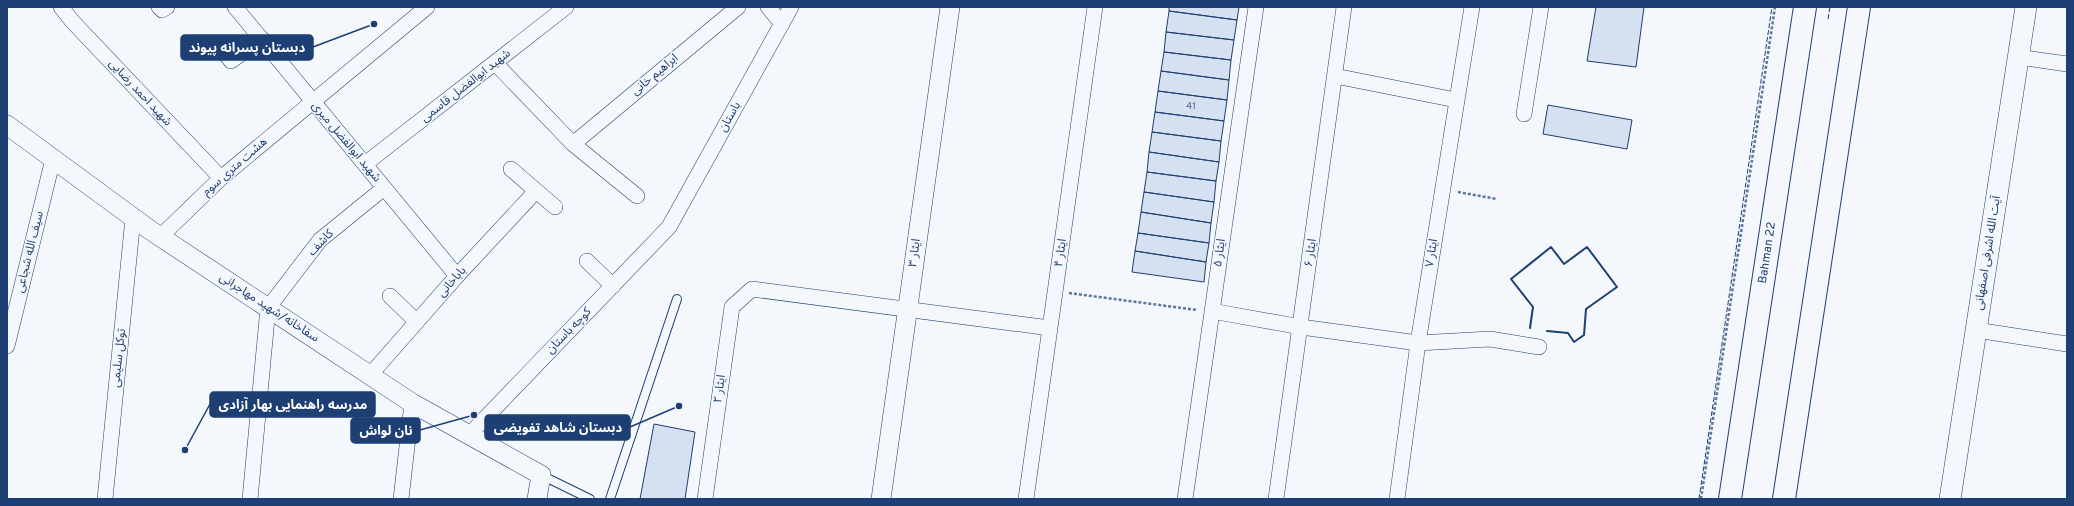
<svg xmlns="http://www.w3.org/2000/svg" width="2074" height="506" font-family="Overpass,'Noto Sans Arabic',sans-serif">
  <style>
    .building { fill: #d5e0f0; stroke: #1d3f73 }
    .lines { fill: none; stroke-linecap: round; stroke-linejoin: round }
    .service-casing { stroke: #1d3f73; stroke-width: 10 }
    .minor-casing { stroke: #1d3f73; stroke-width: 16 }
    .tertiary-casing { stroke: #1d3f73; stroke-width: 20 }
    .secondary-casing { stroke: #1d3f73; stroke-width: 22 }
    .trunk-casing { stroke: #1d3f73; stroke-width: 24 }
    .path { stroke: #5e769c; stroke-width: 2.5; stroke-dasharray: 3 2; stroke-linecap: butt }
    .service { stroke: #f4f7fb; stroke-width: 8 }
    .minor { stroke: #f4f7fb; stroke-width: 15 }
    .tertiary { stroke: #f4f7fb; stroke-width: 19 }
    .secondary { stroke: #f4f7fb; stroke-width: 21 }
    .trunk { stroke: #f4f7fb; stroke-width: 22 }
    .fence { stroke: #1d3f73; stroke-width: 1; stroke-dasharray: 5 2; stroke-linecap: butt }
    .wall { stroke: #1d3f73; stroke-width: 2 }
    .labels { text-anchor: middle; dominant-baseline: central; stroke-width: 3; stroke-linejoin: round; paint-order: stroke }
    .number-label { font-size: 10px; fill: #4b6792 }
    .street-label { font-size: 12px; fill: #1d3f73; stroke: #f4f7fb }
    .leader { fill: none; stroke: #1d3f73; stroke-width: 1.5 }
    .callout-dot { fill: #1d3f73; stroke: #f4f7fb; stroke-width: 1.5 }
    .callout { fill: #1d3f73; stroke: #1d3f73; stroke-width: 1.5 }
    .callout-label { font-size: 13px; text-anchor: middle; font-weight: bold; fill: #fff }
  </style>
  <rect width="100%" height="100%" fill="#f4f7fb"/>
  <path class="building" d="M1169,7H1239L1237,20L1169,11Z
    M1596,7H1644L1636,67L1587,61Z
    M1169,11L1237,20L1234,40L1166,32Z
    M1166,32L1234,40L1231,60L1164,52Z
    M1164,52L1231,60L1229,80L1161,71Z
    M1161,71L1229,80L1227,100L1158,91Z
    M1158,91L1227,100L1224,121L1155,112Z
    M1548,105L1632,120L1627,149L1543,134Z
    M1155,112L1224,121L1221,141L1152,132Z
    M1152,132L1221,141L1219,162L1149,152Z
    M1149,152L1219,162L1216,181L1147,172Z
    M1147,172L1216,181L1214,202L1144,192Z
    M1144,192L1214,202L1211,223L1141,212Z
    M1141,212L1211,223L1209,243L1138,233Z
    M1138,233L1209,243L1206,262L1135,251Z
    M1135,251L1206,262L1204,282L1132,272Z
    M654,424L695,432L685,499H640Z"/>
  <g class="lines">
    <g class="service-casing">
      <path id="service" d="M541,475L590,499
        M610,499L677,299"/>
    </g>
    <g class="minor-casing">
      <path id="minor" d="M61,7L72,21L221,178
        M159,7L162,10L167,7
        M235,7L457,276
        M768,7L782,24
        M221,48L231,61L262,39
        M2018,57L2067,64
        M495,63L573,144L637,196
        M1335,76L1456,100
        M1524,114L1541,7
        M573,144L738,7
        M365,164L566,7
        M511,169L555,207
        M160,237L221,178L427,7
        M587,261L613,286
        M390,296L417,322
        M1212,311L1301,327L1418,343L1490,339L1539,347
        M1976,330L2067,344
        M7,346L53,159
        M370,375L457,276L536,191
        M469,435L669,227L791,7
        M105,499L133,218
        M250,499L268,308L320,240L384,188
        M401,499L412,403
        M705,499L732,307L752,289L1050,328
        M1026,499L1095,7
        M1185,499L1256,7
        M1276,499L1344,7
        M1397,499L1418,343L1472,7"/>
    </g>
    <g class="tertiary-casing">
      <path id="tertiary" d="M7,125L150,230L412,403L541,475L537,499
        M881,499L950,7"/>
    </g>
    <g class="secondary-casing">
      <path id="secondary" d="M1950,499L2026,7"/>
    </g>
    <g class="trunk-casing">
      <g id="trunk">
        <path id="s1" d="M1730,499L1805,7"/>
        <path d="M1784,499L1859,7"/>
      </g>
    </g>
    <path class="path" d="M1458,192L1497,199
      M1069,293L1197,310
      M1701,499L1775,7"/>
    <use href="#service" class="service"/>
    <use href="#minor" class="minor"/>
    <use href="#tertiary" class="tertiary"/>
    <use href="#secondary" class="secondary"/>
    <use href="#trunk" class="trunk"/>
    <path class="fence" d="M1828,19L1830,7
      M1699,499L1772,7"/>
    <path class="wall" d="M1530,328L1533,307L1511,279L1551,247L1564,264L1587,247L1617,287L1586,309L1584,335L1574,342L1568,333L1547,331"/>
  </g>
  <g class="labels">
    <g class="number-label">
      <text x="1191" y="106">41</text>
    </g>
    <g class="street-label">
      <text transform="translate(655 75) rotate(-40)">ابراهیم خانی</text>
      <text transform="translate(466 86) rotate(-38)">شهید ابوالفضل قاسمی</text>
      <text transform="translate(140 93) rotate(47)">شهید احمد رضایی</text>
      <text transform="translate(730 117) rotate(-61)">باستان</text>
      <text transform="translate(346 142) rotate(50)">شهید ابوالفضل میری</text>
      <text transform="translate(235 167) rotate(-41)">هشت متری سوم</text>
      <text transform="translate(321 243) rotate(-46)">کاشف</text>
      <text transform="translate(30 252) rotate(-76)">سیف الله شجاعی</text>
      <text transform="translate(915 253) rotate(-82)">ایثار ۳</text>
      <text transform="translate(1061 253) rotate(-82)">ایثار ۴</text>
      <text transform="translate(1220 253) rotate(-82)">ایثار ۵</text>
      <text transform="translate(1311 253) rotate(-82)">ایثار ۶</text>
      <text transform="translate(1432 253) rotate(-81)">ایثار ۷</text>
      <text stroke="none"><textPath href="#s1" startOffset="249">Bahman 22</textPath></text>
      <text transform="translate(1988 253) rotate(-81)">آیت الله اشرفی اصفهانی</text>
      <text transform="translate(452 282) rotate(-48)">باباخانی</text>
      <text transform="translate(269 308) rotate(33)">سقاخانه/شهید مهاجرانی</text>
      <text transform="translate(569 331) rotate(-46)">کوچه باستان</text>
      <text transform="translate(119 358) rotate(-84)">توکل سلیمی</text>
      <text transform="translate(720 389) rotate(-82)">ایثار ۲</text>
    </g>
  </g>
  <path class="leader" d="M374 24L313 47M185 450L210 404M679 406L630 427M474 415L420 430"/>
  <g class="callout-dot">
    <circle cx="374" cy="24" r="4"/>
    <circle cx="185" cy="450" r="4"/>
    <circle cx="679" cy="406" r="4"/>
    <circle cx="474" cy="415" r="4"/>
  </g>
  <g class="callout">
    <rect x="181" y="35" width="132" height="25" rx="4"/>
    <rect x="210" y="392" width="165" height="25" rx="4"/>
    <rect x="485" y="415" width="145" height="25" rx="4"/>
    <rect x="351" y="418" width="69" height="25" rx="4"/>
  </g>
  <g class="callout-label">
    <text x="247" y="52">دبستان پسرانه پیوند</text>
    <text x="293" y="409">مدرسه راهنمایی بهار آزادی</text>
    <text x="558" y="432">دبستان شاهد تفویضی</text>
    <text x="386" y="435">نان لواش</text>
  </g>
  <rect width="2074" height="506" fill="none" stroke="#1d3f73" stroke-width="16"/>
</svg>
